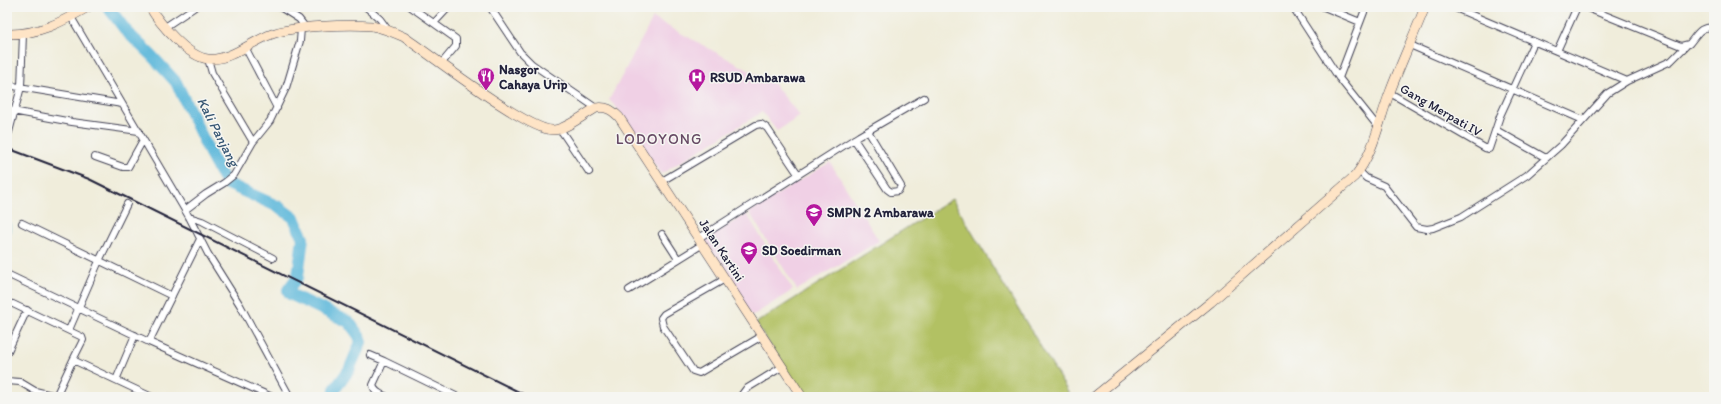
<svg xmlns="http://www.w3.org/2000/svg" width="1721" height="404" font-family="Itim,sans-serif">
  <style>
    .built { fill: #f0d0e5 }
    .green { fill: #b2c163; stroke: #6a724f }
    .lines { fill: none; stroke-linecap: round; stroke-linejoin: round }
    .stream { stroke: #5cb7da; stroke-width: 2 }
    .river { stroke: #5cb7da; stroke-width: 12 }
    .street-casing { stroke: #414053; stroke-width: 8 }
    .secondary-casing { stroke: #414053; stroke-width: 10 }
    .street { stroke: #fff; stroke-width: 6 }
    .secondary { stroke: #fee4c6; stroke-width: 9 }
    .rail { stroke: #22223b; stroke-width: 2 }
    .labels { text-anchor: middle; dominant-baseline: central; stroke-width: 3; stroke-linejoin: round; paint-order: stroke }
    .poi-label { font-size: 13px; font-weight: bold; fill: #22223b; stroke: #f6f6f2; text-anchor: start }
    .street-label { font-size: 13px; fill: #22223b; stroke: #f6f6f2 }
    .water-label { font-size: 14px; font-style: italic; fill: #365673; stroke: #f6f6f2 }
    .quarter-label { font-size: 15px; letter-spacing: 1px; fill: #674a65; stroke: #f6f6f2 }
  </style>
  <rect width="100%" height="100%" fill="#f6f6f2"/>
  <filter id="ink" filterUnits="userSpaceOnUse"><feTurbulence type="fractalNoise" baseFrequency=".025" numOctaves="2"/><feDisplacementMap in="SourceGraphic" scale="8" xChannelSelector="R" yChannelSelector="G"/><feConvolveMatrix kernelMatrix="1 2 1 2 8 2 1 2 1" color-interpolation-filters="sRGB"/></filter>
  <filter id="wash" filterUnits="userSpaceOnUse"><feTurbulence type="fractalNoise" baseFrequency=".012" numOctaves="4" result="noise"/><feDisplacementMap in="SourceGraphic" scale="16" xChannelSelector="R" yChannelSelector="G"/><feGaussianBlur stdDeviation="0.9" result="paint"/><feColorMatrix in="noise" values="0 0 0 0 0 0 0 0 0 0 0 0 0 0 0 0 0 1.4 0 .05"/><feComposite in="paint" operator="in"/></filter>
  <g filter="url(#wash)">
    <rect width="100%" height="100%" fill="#f0eddb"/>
    <path class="built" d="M653,18L774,84L800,116L777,131L762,112L661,174L618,109L609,100Z
      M830,162L879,241L797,290L749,212Z
      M747,214L793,290L752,316L703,240Z"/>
    <path class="green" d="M952,199L1071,397H803L756,323Z"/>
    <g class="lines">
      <path class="stream" d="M7,217C12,225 9,238 7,246"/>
      <path class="river" d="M108,7L127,32L151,55L176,82L214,162L226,183L279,207L294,218L303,238L298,276L288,290L290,294L349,322L359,336L361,342L349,370L335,389L334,397"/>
    </g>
  </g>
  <g filter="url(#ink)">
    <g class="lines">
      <g class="street-casing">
        <path id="street" d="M280,7L299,19L306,28
          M366,7L380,19L388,30
          M411,7L456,39V46L441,64
          M490,7L520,52L532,64L596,108
          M1293,7L1339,78L1379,128
          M1324,7L1360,22
          M1453,7L1627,81L1671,61L1686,46
          M1585,7L1681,46L1689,44C1697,35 1700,25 1714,28
          M71,17L189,217L208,254L240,305L290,397
          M434,23L449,7
          M165,27L195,7
          M1410,45L1583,120
          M245,47L277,108
          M1557,51L1577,7
          M208,59L212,73L253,142
          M1339,78L1366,7
          M7,85L122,104
          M1390,93L1485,148L1489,149L1500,116L1534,42
          M7,110L72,122L139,131
          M560,129L589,172
          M1496,130L1546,158
          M9,132L21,87L23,34
          M854,139L887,189L891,192L898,191L901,186L868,131
          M95,157L123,167H128L143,140
          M1359,171L1366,178L1384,186L1416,227L1427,229L1433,228L1461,217L1527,175L1561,145L1608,93L1627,81
          M662,181L756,125L761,124L767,128L798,174
          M185,210L206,194L224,183L234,175L253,142L270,121L286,88L300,41L301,28
          M189,217L202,221L273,258
          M22,223L172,296
          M662,234L678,259
          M699,238L859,136L924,98
          M7,274L149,342L272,397
          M725,279L664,314L661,318L663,326L693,371L699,373L762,336
          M629,290L703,244
          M13,304L82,337L83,340L73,360L152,397
          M69,330L99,261L127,204
          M149,342L200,239
          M7,353L27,310
          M370,355L384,361
          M116,380L135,335
          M7,381L20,382L35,391L56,396L73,360
          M387,397C381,394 374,392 373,385L384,361L458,397
          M740,397L746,389L782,367"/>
      </g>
      <g class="secondary-casing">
        <path id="secondary" d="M150,7C159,23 188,57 208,59C230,61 252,41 272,34C293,26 349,24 372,26C383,28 393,32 404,37C431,55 528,131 553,130C565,130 585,114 596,108C606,106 612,110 619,117L802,397
          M7,34C38,35 62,22 88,7
          M1094,397L1211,302L1355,176C1375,151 1379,120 1390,92C1401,63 1414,35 1425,7"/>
      </g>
      <use href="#street" class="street"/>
      <use href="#secondary" class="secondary"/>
      <path class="rail" d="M7,148L89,179L529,397"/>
    </g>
  </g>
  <defs>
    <g id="restaurant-pin" transform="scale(0.9)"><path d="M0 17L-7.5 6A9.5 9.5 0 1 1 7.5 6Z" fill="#b5179e" stroke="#f6f6f2"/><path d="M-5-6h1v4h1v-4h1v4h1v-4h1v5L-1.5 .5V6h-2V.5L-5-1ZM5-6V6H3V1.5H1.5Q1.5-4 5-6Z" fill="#fff"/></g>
    <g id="hospital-pin" transform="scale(0.9)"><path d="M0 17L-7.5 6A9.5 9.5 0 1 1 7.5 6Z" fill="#b5179e" stroke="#f6f6f2"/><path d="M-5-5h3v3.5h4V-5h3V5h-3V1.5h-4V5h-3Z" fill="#fff"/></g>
    <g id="school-pin" transform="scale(0.9)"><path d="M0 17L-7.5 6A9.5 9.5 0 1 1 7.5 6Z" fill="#b5179e" stroke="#f6f6f2"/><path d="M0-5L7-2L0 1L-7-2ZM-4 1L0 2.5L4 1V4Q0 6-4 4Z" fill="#fff"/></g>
  </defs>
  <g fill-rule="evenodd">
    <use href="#restaurant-pin" x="486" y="76"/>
    <use href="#hospital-pin" x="697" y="77"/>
    <use href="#school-pin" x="814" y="212"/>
    <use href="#school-pin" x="749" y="250"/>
  </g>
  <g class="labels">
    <g class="poi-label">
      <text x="499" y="69">Nasgor<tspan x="499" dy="15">Cahaya Urip</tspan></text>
      <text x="710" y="77">RSUD Ambarawa</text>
      <text x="827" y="212">SMPN 2 Ambarawa</text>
      <text x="762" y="250">SD Soedirman</text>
    </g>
    <g class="street-label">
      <text transform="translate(1441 110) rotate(30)">Gang Merpati IV</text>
      <text transform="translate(722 250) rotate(57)">Jalan Kartini</text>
    </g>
    <g class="water-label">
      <text transform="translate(218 132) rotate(63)">Kali Panjang</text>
    </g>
    <g class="quarter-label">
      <text x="659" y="139">LODOYONG</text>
    </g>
  </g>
  <rect width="1721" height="404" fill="none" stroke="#f6f6f2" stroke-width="24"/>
</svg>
